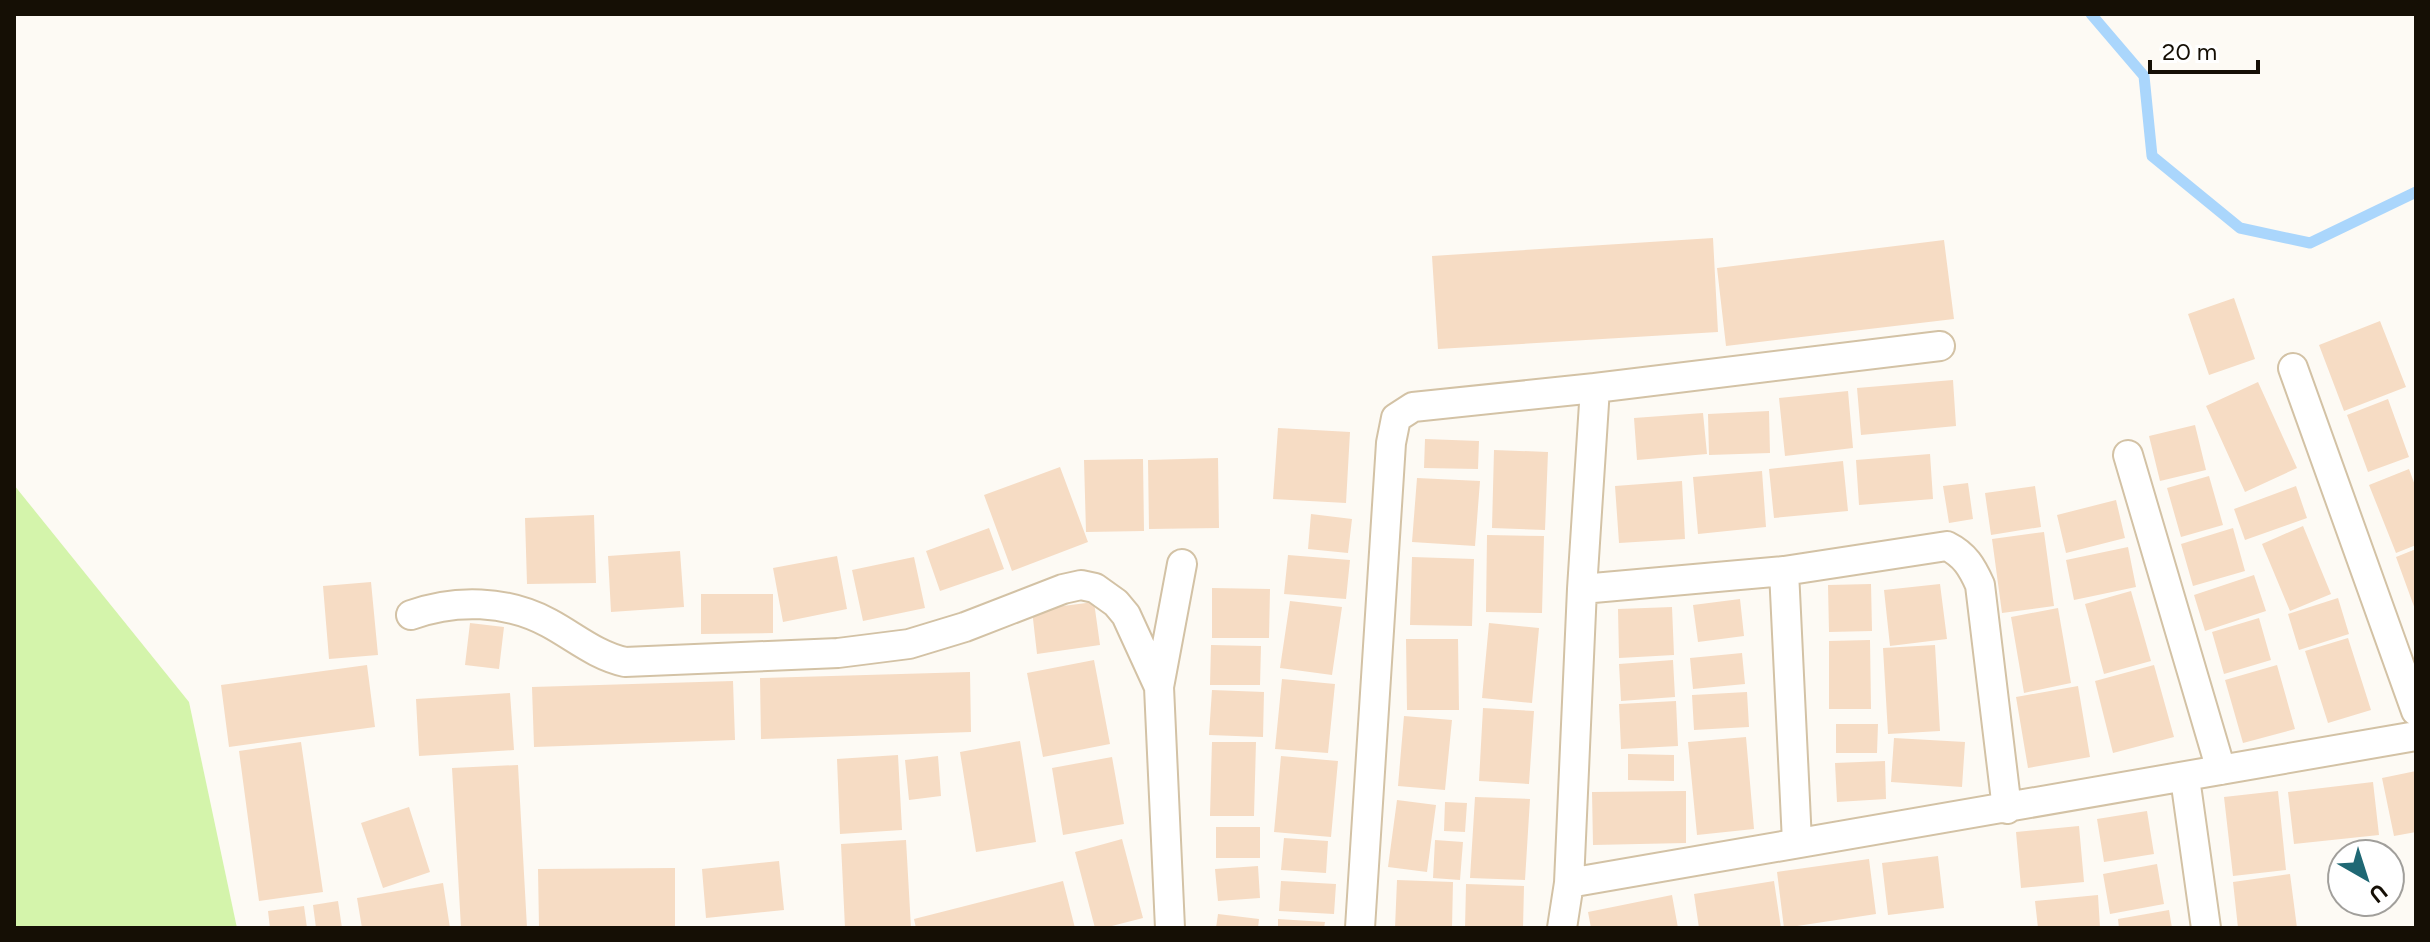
<svg xmlns="http://www.w3.org/2000/svg" width="2430" height="942" font-family="Figtree,sans-serif">
  <style>
    .green { fill: #d4f4ab }
    .lines { fill: none; stroke-linecap: round; stroke-linejoin: round }
    .stream { stroke: #aad6fc; stroke-width: 11 }
    .building { fill: #f6dcc4 }
    .minor-casing { stroke: #d3c2a5; stroke-width: 32 }
    .minor { stroke: #fff; stroke-width: 28 }
  </style>
  <rect width="100%" height="100%" fill="#fdfaf4"/>
  <path class="green" d="M14,485L189,702L237,928H14Z"/>
  <g class="lines">
    <path class="stream" d="M2091,14L2144,76L2152,156L2240,228L2310,243L2416,192"/>
  </g>
  <path class="building" d="M1713,238L1718,332L1438,349L1432,256Z
    M1944,240L1954,319L1726,346L1717,268Z
    M2234,298L2255,359L2209,375L2188,314Z
    M2380,321L2406,387L2344,411L2319,345Z
    M1953,380L1956,426L1861,435L1857,388Z
    M2258,382L2297,468L2245,492L2206,406Z
    M1848,391L1853,448L1785,456L1779,398Z
    M2388,399L2409,457L2368,472L2347,415Z
    M1769,411L1770,453L1709,455L1708,414Z
    M1703,413L1707,454L1637,460L1634,418Z
    M2195,425L2206,470L2160,481L2149,436Z
    M1278,428L1350,432L1346,503L1273,499Z
    M1425,439L1479,441L1478,469L1424,468Z
    M1494,450L1548,452L1545,530L1492,528Z
    M1930,454L1933,499L1859,505L1856,460Z
    M1218,458L1219,528L1149,529L1148,460Z
    M1143,459L1144,531L1086,532L1084,460Z
    M1843,461L1848,511L1774,518L1769,469Z
    M1060,467L1088,542L1012,571L984,495Z
    M2409,469L2416,488V545L2396,553L2369,485Z
    M1762,471L1766,527L1698,534L1693,477Z
    M2209,476L2223,525L2181,537L2167,488Z
    M1417,478L1480,481L1475,546L1412,542Z
    M1682,481L1685,539L1619,543L1615,486Z
    M1968,483L1973,519L1949,523L1943,486Z
    M2035,486L2041,527L1991,535L1985,493Z
    M2296,486L2307,518L2245,540L2234,509Z
    M2116,500L2125,538L2066,553L2057,515Z
    M1311,514L1352,519L1348,553L1308,549Z
    M594,515L596,583L527,584L525,518Z
    M2303,526L2331,594L2290,611L2262,544Z
    M989,528L1004,569L940,591L926,551Z
    M2233,528L2245,571L2193,586L2181,544Z
    M2044,532L2054,606L2002,613L1992,539Z
    M1487,535L1544,536L1542,613L1486,612Z
    M2128,547L2136,587L2074,600L2066,560Z
    M2416,549V612L2396,557Z
    M680,551L684,607L611,612L608,556Z
    M1288,555L1350,560L1346,599L1284,594Z
    M837,556L847,609L783,622L773,568Z
    M914,557L925,608L863,621L852,570Z
    M1412,557L1474,559L1472,626L1410,625Z
    M2254,575L2266,611L2205,631L2194,595Z
    M371,582L378,655L329,659L323,586Z
    M1871,584L1872,631L1829,632L1828,585Z
    M1940,584L1947,639L1890,646L1884,590Z
    M1212,588L1270,589L1269,638H1212Z
    M2131,591L2151,661L2104,674L2085,604Z
    M701,594H773V633L701,634Z
    M2338,598L2349,634L2299,650L2288,614Z
    M1740,599L1744,636L1698,642L1693,605Z
    M1290,601L1342,607L1332,675L1280,668Z
    M1094,602L1100,645L1037,654L1032,610Z
    M1672,607L1674,655L1619,658L1618,609Z
    M2058,608L2071,683L2024,693L2011,617Z
    M2259,618L2271,660L2224,674L2212,632Z
    M470,623L504,627L499,669L465,665Z
    M1489,623L1539,628L1532,703L1482,698Z
    M2348,638L2371,710L2328,723L2305,651Z
    M1406,639H1458L1459,710H1407Z
    M1870,640L1871,709H1829V641Z
    M1211,645L1261,646L1260,685H1210Z
    M1935,645L1940,731L1888,734L1883,648Z
    M1742,653L1745,684L1693,689L1690,658Z
    M1094,660L1110,744L1043,757L1027,673Z
    M1673,660L1675,697L1621,701L1619,664Z
    M367,665L375,727L229,747L221,685Z
    M2154,665L2174,737L2113,753L2095,681Z
    M2277,665L2295,729L2243,743L2225,680Z
    M970,672L971,732L761,739L760,678Z
    M1282,679L1335,684L1328,753L1275,749Z
    M733,681L735,740L534,747L532,687Z
    M2078,686L2090,757L2028,768L2016,697Z
    M1212,690L1264,692L1263,737L1209,735Z
    M1747,692L1749,727L1694,730L1692,695Z
    M510,693L514,750L419,756L416,699Z
    M1676,701L1678,746L1621,749L1619,704Z
    M1483,708L1534,711L1529,784L1479,781Z
    M1404,716L1452,720L1445,790L1398,786Z
    M1836,724H1878L1877,753H1836Z
    M1746,737L1754,829L1697,835L1688,742Z
    M1894,738L1965,742L1962,787L1891,782Z
    M1020,741L1036,842L976,852L960,752Z
    M301,742L323,892L259,901L239,751Z
    M1212,742H1256L1254,816H1210Z
    M1628,754L1674,755V781L1628,780Z
    M898,755L902,830L840,834L837,759Z
    M938,756L941,796L909,800L905,760Z
    M1281,756L1338,761L1331,837L1274,832Z
    M1112,757L1124,824L1063,835L1052,768Z
    M1885,761L1886,799L1837,802L1835,763Z
    M518,765L527,928H461L452,768Z
    M2416,771V832L2394,836L2382,778Z
    M2373,782L2379,835L2294,844L2288,792Z
    M1686,791V843L1593,845L1592,792Z
    M2278,791L2286,870L2233,876L2224,797Z
    M1475,797L1530,799L1525,880L1470,878Z
    M1397,800L1436,805L1427,872L1388,867Z
    M1445,802L1467,803L1465,832L1444,831Z
    M409,807L430,872L383,888L361,823Z
    M2147,811L2154,854L2104,862L2097,819Z
    M2079,826L2084,882L2021,888L2016,832Z
    M1216,827H1260V858H1216Z
    M1284,838L1328,841L1326,873L1281,870Z
    M1122,839L1143,918L1104,928H1095L1075,852Z
    M906,840L911,928H845L841,844Z
    M1435,840L1463,842L1460,880L1433,878Z
    M1938,856L1944,908L1888,915L1882,863Z
    M1869,859L1876,914L1784,928L1777,872Z
    M779,861L784,910L706,918L702,869Z
    M2157,864L2164,904L2110,914L2103,874Z
    M1258,866L1260,898L1218,901L1215,869Z
    M675,868V928H539L538,869Z
    M2290,874L2297,928H2238L2233,882Z
    M1397,880L1453,882L1452,928H1395Z
    M1063,881L1075,928H916L914,919Z
    M1281,881L1336,884L1334,914L1279,911Z
    M1774,881L1781,928H1699L1694,894Z
    M443,883L450,928H362L357,898Z
    M1466,884L1524,886L1523,928H1465Z
    M1672,895L1678,928H1591L1588,912Z
    M2098,895L2100,928H2038L2035,901Z
    M338,901L342,928H316L313,905Z
    M304,906L307,928H270L268,911Z
    M2169,910L2172,928H2119L2118,919Z
    M1218,914L1259,919L1258,928H1216Z
    M1278,919L1325,922L1324,928H1278Z"/>
  <g class="lines">
    <g class="minor-casing">
      <path id="minor" d="M2293,368L2416,711
        M1595,388L1940,346
        M2128,455L2221,770
        M1784,571L1797,842
        M1582,589L1784,571L1947,546C1965,555 1972,567 1980,585L2007,809
        M411,615C455,599 507,600 549,623C575,637 595,655 625,662L838,653L909,644L965,627L1063,589L1081,585L1095,588L1116,603L1126,615L1159,687L1170,928
        M1159,687L1182,564
        M2185,778L2206,928
        M1360,928L1391,443L1396,418L1413,407L1595,388L1582,589L1569,883
        M1562,928L1569,883L2416,736"/>
    </g>
    <use href="#minor" class="minor"/>
  </g>
  <rect width="2430" height="942" fill="none" stroke="#150f05" stroke-width="32"/>
  <g transform="translate(2366 878) rotate(141)"><circle r="38" fill="#ffffff" stroke="#a19f9b" stroke-width="2"/>
  <path d="M0-6L14 30L0 20L-14 30Z" fill="#1f6874"/>
  <text y="-12" font-size="22" font-weight="bold" text-anchor="middle" fill="#150f05">U</text>
  </g>
  <path d="M2150 60v12h108v-12" fill="none" stroke="#150f05" stroke-width="4"/>
  <text x="2162" y="60" font-size="24" fill="#150f05" stroke="#ffffff" stroke-width="6" paint-order="stroke">20 m</text>
</svg>
